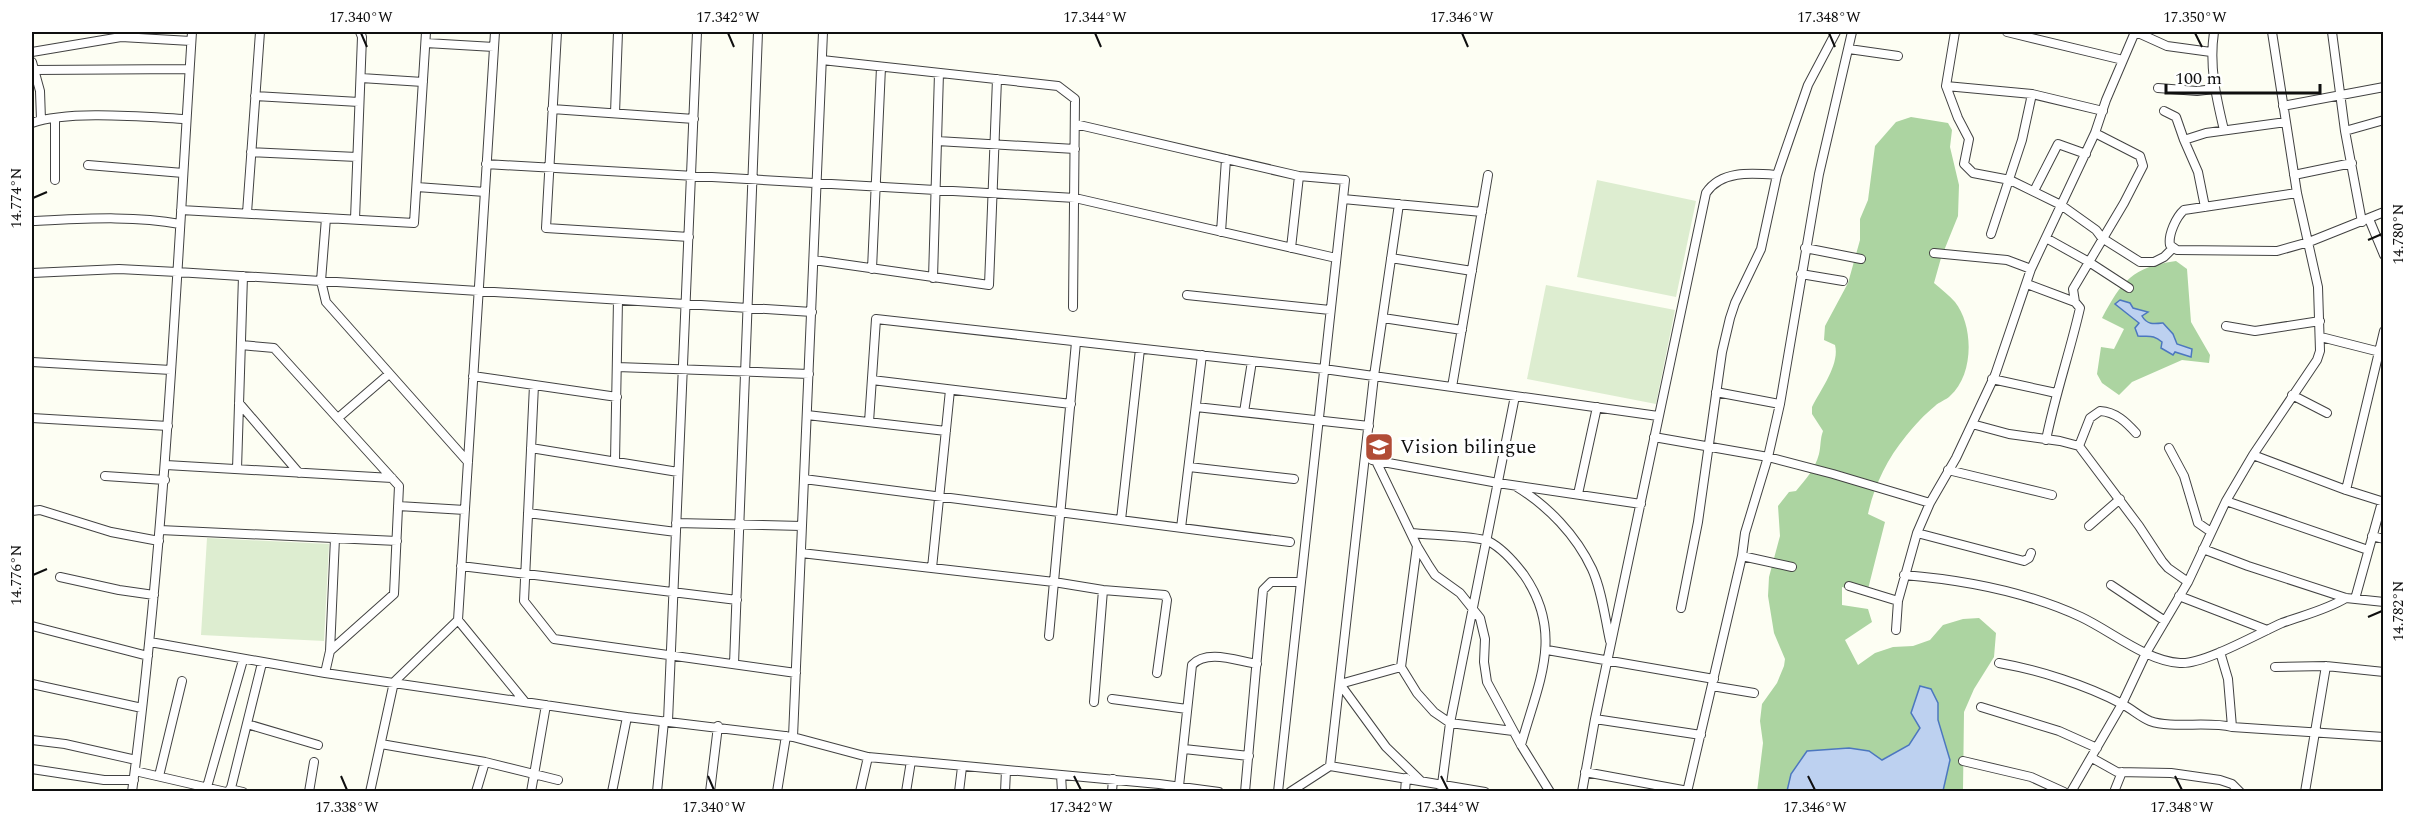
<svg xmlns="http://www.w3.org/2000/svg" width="2415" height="823" font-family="Spectral,serif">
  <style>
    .forest { fill: #acd4a1 }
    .pitch { fill: #ddedd0 }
    .water { fill: #bdd1f0; stroke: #4c77bf; stroke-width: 1.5 }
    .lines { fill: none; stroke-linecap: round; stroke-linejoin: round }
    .minor-casing { stroke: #424242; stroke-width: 10 }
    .minor { stroke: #fff; stroke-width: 8 }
    .ticks { fill: none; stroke: #0f0f0f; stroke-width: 2 }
    .labels { text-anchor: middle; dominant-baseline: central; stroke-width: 6; stroke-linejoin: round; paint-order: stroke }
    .poi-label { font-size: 20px; fill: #0f0f0f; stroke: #fff; text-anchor: start }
    .neatline { fill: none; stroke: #0f0f0f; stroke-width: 2 }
    .ticks-label { font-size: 15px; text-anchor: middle; fill: #0f0f0f }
  </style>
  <rect width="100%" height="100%" fill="#fdfef3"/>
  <path class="forest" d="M1911,117L1948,123L1952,130L1950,147L1959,185L1958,216L1941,258L1934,283C1941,289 1949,295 1955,302C1974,326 1974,375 1950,396C1946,400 1939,402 1935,406C1925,414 1914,426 1906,436C1887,459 1874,486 1868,514L1885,522L1867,593L1842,587V605L1868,609L1872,622L1845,640L1858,665L1875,653L1893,647L1913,646L1930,640L1943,625L1963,619L1979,618L1996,633L1994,657L1974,689L1964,712L1963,791H1943L1950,760L1938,720V703L1920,686L1911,713L1920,728L1909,745L1881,760L1869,751L1849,748L1807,751L1791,774L1787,791L1757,792L1763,743L1760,721L1762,704L1777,683L1784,666L1785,659L1774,633L1768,596L1769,577L1780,536L1778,506L1789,492L1796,491C1806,479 1815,469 1819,454C1821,446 1820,439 1823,431L1812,414V407C1821,389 1840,364 1835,345L1824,340L1825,326L1848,283L1860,240V219L1868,200L1875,146L1896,122Z
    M2176,261L2187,269L2191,322L2210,355L2209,363L2182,360L2132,382L2119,395L2102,383L2097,374L2101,347L2114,349L2124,329L2102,318C2122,281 2132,267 2176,261Z"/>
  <path class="pitch" d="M1597,180L1696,201L1676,297L1577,277Z
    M1546,285L1675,310L1656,404L1527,379Z
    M207,538L329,544L324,641L201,635Z"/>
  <path class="water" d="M2120,300L2130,303L2133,308L2148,312L2142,316C2147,325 2154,324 2163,323L2173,334L2177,344L2192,349L2191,357L2175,352L2173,355L2161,348L2162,342C2153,334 2149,337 2138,336L2135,328L2139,323L2115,304Z
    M1920,686L1931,689L1938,703V720L1950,760L1943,791H1787L1791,774L1807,751L1849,748L1869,751L1882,760L1909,745L1920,728L1911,713Z"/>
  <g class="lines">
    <g class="minor-casing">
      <path id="minor" d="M557,32L546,228L689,237
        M1955,32L1946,86L1958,118L1969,139L1964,164L1973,173L2010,180L2061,205L2096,230L2102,238L2140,262H2154L2164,257L2173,248
        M2007,32L2123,60
        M2136,32L2167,46L2211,52
        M2214,32C2209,66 2216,97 2224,130
        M2332,32L2345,131L2362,222
        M426,43L494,47
        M1849,49L1898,56
        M32,52L121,37L191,41
        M822,60L1058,86L1075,99L1073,307
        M32,62L40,91L41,120
        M34,70L189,69
        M361,78L423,82
        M1946,86L2032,94L2103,111
        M2158,88L2197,91L2214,89
        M255,96L359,102
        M2283,106L2384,87
        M552,109L694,119
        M2164,111L2176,117L2184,140
        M615,113L618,32
        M32,123C69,110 145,117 186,119
        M1075,124L1299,176L1345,180L1278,792
        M2345,131L2384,120
        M937,141L1075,149
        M251,152L357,157
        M486,164L1075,198L1336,258
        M88,165L183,173
        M2294,175L2352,163
        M55,180V119
        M417,187L485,192
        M2034,191L2058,144L2086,154
        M2297,193L2184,210C2176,217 2168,235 2170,245L2177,250L2277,251L2309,242L2384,212
        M1343,199L1482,212
        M2205,207L2198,172L2184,140L2206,133L2286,122
        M181,210L414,223L426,32
        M247,213L260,32
        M326,218L321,281L326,302L468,462
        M355,219L362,37L360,32
        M2369,219L2384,255
        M32,221C80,219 132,215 180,224
        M1221,232L1226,159
        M1991,234L2022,140L2032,94
        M2046,238L2089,262L2129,288
        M1291,248L1299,176
        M1805,248L1861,259
        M1934,253L2007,260L2031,269
        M1391,258L1472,271
        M814,260L989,285L997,79
        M872,269L881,67
        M32,273L119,269L177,272L812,312
        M1801,274L1843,281
        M933,278L939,73
        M2027,284L2075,302
        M1187,295L1330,310
        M1383,318L1462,330
        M2226,326L2255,331L2320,321
        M2321,337L2384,353
        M241,345L274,348L399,486L394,594L330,651
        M32,362L171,370
        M617,367L809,374
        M473,376L617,397
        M1992,379L2056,393
        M872,380L1071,404
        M534,385L524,601L554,639L796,673
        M1452,387L1488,175
        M1716,392L1780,404
        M2292,395L2327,413
        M239,403L299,473
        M1196,407L1369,426
        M1244,412L1252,361
        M807,415L946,431
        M32,418L168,426
        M338,418L389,374
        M869,422L876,319L1324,369L1658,416
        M1972,424L2009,434L2060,441L2079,446L2139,526L2162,561L2168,568L2188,582
        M1654,437L1768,457L1833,474L1930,503
        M2046,440C2055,395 2070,352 2080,308L2075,302L2073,289L2124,203L2143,166L2140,156L2095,133
        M2079,446L2090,418L2100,411C2116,412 2126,422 2136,433
        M531,448L678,472
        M2169,448L2184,476L2198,523L2211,532
        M2253,455L2346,490L2384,502
        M1372,460L1498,483L1641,504
        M615,461L618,300
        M1376,461L1417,546L1429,566L1435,575L1460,593L1480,618L1485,639L1484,662L1487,682L1521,745L1550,792
        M166,465L392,478
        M1189,467L1294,479
        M237,469L243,276
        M1948,470L2052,495
        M105,476L165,480
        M804,479L1290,542
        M1517,487C1548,506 1576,535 1592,569C1602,591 1605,618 1610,641
        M2346,490L2384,331
        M1578,494L1597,407
        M2226,501L2368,550
        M398,506L465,510
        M32,511L40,510L111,532L159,541
        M528,513L676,532
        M1121,520L1140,349
        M676,523L802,526
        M2089,526L2120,499
        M1181,528L1202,355
        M160,530L397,541
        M1411,533C1427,535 1475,536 1488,541C1502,548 1515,563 1524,575C1565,634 1538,683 1521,745
        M1917,533L2024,561L2029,558L2031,553
        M2372,536L2384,539
        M1417,546L1401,667L1417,693L1434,712L1450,723L1513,731
        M2203,549L2248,566L2346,598L2384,602
        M801,553L1054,582L1103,590L1165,595L1167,600L1157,673
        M1742,556L1792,567
        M461,566L737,600
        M932,568L950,390
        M1904,575C1965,580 2025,591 2081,617C2111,631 2146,661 2180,663C2203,665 2259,633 2282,623C2304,615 2326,610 2346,598
        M60,577L119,590L154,595
        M2111,585L2165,621
        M1849,586L1898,601
        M2179,596L2267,630
        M2355,599L2382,502
        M1681,608L1698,522L1722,352L1730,318L1735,303L1761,249L1777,175L1808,85L1836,32
        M458,620L525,702
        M32,626L148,656
        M1896,630L1898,601L1917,533L1930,503L1956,458L1995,375L2031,269L2095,133L2106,100L2135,32
        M1049,636L1076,342
        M150,642L325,673L627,717L793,737L868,757L1159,784L1219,792
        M1547,650L1714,679
        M2220,652L2228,679L2232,727
        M1999,663C2039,670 2086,685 2122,704C2132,709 2140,717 2150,721C2172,729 2207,721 2232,727L2384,737
        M734,664L758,32
        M1401,667L1340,684L1386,747L1421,781
        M2275,667L2326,666L2384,672
        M325,673L330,651L335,538
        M32,684L142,708
        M1712,686L1754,693
        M1112,699L1187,709
        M1094,702L1103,590
        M1981,707L2059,731L2097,748
        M1595,719L1701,735
        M668,721L697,32
        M247,724L318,745
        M793,737L823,32
        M32,740L65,744L136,760
        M381,744L485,762L558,780
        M1184,749L1249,756
        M2092,758L2117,772L2171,773L2220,780L2232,784L2240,792
        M1963,761L2031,777L2064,792
        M1330,766L1374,376L1399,204
        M32,769L104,780H134
        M135,771L226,792
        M1585,772L1688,791
        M1061,775L1062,792
        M159,776L182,681
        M1179,786L1192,665C1207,649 1237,661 1257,664
        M207,787L243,660
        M230,789L243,792
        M132,792C165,539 176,285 192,32
        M230,792L262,663
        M309,792L314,762
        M370,792L394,682L458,620L495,32
        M476,792L485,762
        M531,792L546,705
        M612,792L627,717
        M657,792L664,721
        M710,792L718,726
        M777,792L786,736
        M860,792L868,757
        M906,792L911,761
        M959,792L962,767
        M1005,792L1006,770
        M1112,792L1113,779
        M1245,792L1263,590L1271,582H1301
        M1290,792L1330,766L1485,792
        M1405,792L1406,778
        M1441,792L1450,723L1515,396
        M1582,792L1595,719L1706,193C1721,170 1752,173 1777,175
        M1687,792L1742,556L1745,533L1768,457L1780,404L1819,174L1852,32
        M2071,792L2122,704L2146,653L2188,582L2226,501L2253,455L2317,360L2320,351L2318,287L2297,193L2272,32
        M2114,792L2122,772
        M2305,792L2326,666"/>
    </g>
    <use href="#minor" class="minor"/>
  </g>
  <path class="ticks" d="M361,33L367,47M728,33L734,47M1095,33L1101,47M1462,33L1468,47M1829,33L1835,47M2195,33L2202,47M33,198L47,192M2368,240L2382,234M33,575L47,569M2368,617L2382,611M341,776L347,790M708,776L714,790M1074,776L1081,790M1441,776L1448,790M1808,776L1815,790M2175,776L2182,790"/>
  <defs>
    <g id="school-square" transform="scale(1.5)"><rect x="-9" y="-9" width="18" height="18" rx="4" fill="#b14c36" stroke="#fff"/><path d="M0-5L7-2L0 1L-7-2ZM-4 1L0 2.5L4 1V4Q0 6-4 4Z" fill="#fff"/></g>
  </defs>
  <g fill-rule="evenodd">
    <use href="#school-square" x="1379" y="447"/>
  </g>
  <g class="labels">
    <g class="poi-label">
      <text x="1400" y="447">Vision bilingue</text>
    </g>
  </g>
  <rect width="2415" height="823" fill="none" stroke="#ffffff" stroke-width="66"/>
  <path d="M2166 84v9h154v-9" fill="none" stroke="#0f0f0f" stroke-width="3"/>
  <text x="2175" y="84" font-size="18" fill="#0f0f0f" stroke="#ffffff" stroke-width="4.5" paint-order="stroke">100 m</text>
  <rect x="33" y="33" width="2349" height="757" class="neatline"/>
  <g class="ticks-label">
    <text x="361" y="22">17.340°W</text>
    <text x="728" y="22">17.342°W</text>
    <text x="1095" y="22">17.344°W</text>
    <text x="1462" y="22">17.346°W</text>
    <text x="1829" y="22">17.348°W</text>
    <text x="2195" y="22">17.350°W</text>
    <text transform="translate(16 198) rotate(-90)" y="5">14.774°N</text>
    <text transform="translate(2398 234) rotate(-90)" y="5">14.780°N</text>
    <text transform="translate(16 575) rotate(-90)" y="5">14.776°N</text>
    <text transform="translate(2398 611) rotate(-90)" y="5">14.782°N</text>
    <text x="347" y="812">17.338°W</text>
    <text x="714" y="812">17.340°W</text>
    <text x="1081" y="812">17.342°W</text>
    <text x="1448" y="812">17.344°W</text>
    <text x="1815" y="812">17.346°W</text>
    <text x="2182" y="812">17.348°W</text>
  </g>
</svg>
